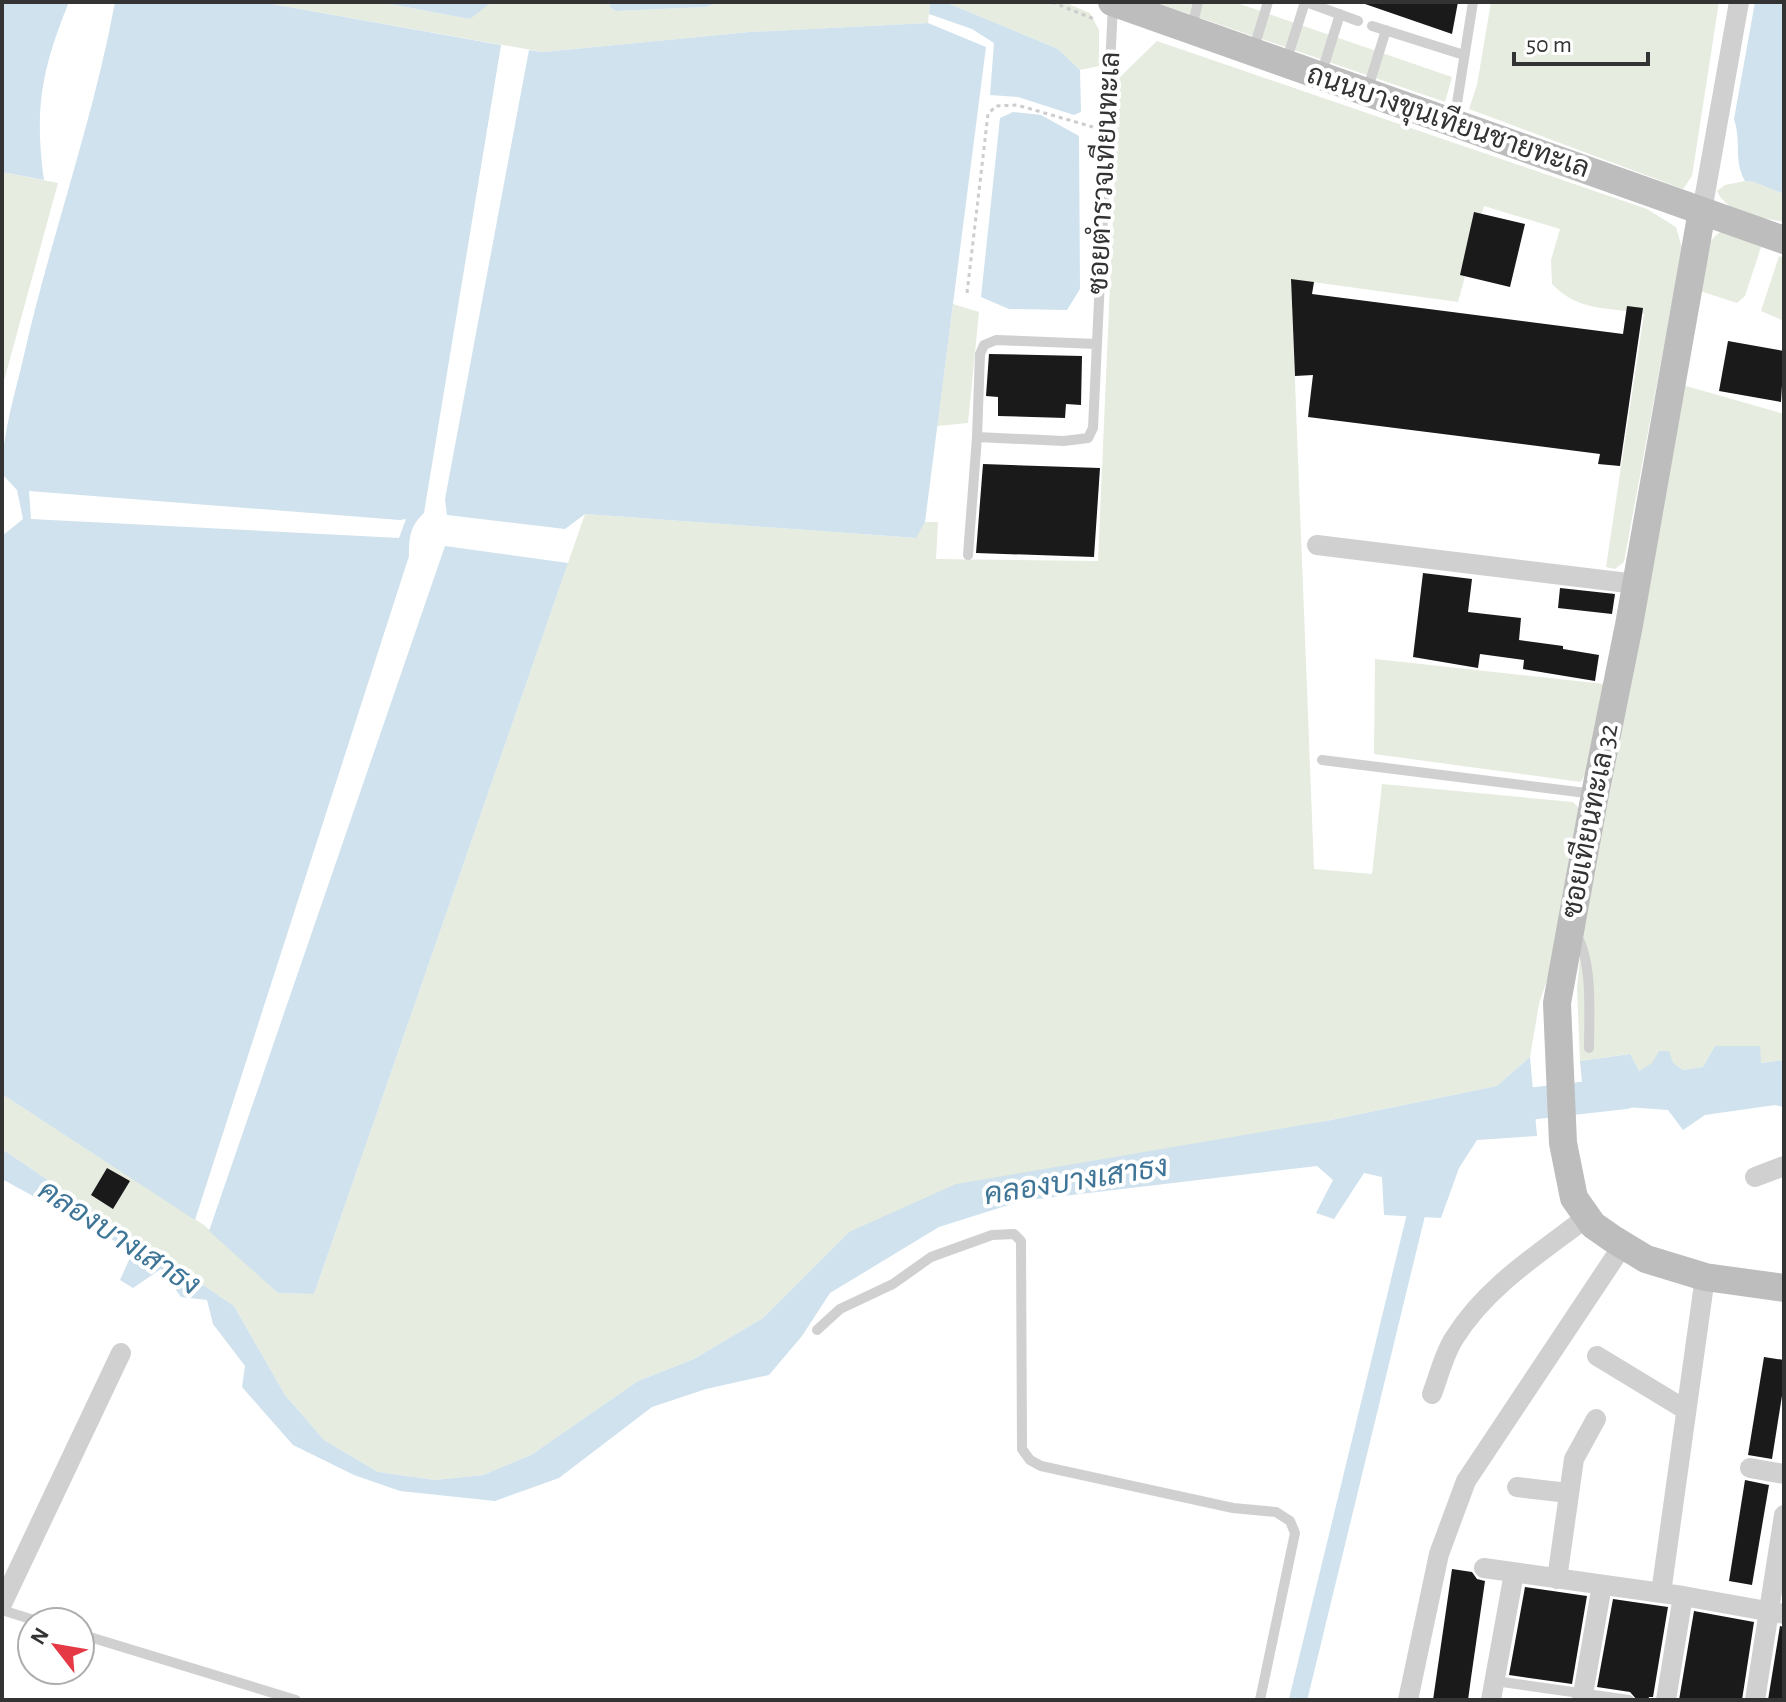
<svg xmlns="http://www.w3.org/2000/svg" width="1786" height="1702" font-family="'Alegreya Sans',Sarabun,sans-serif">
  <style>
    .green { fill: #e6ecdf }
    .water { fill: #cfe2ee; fill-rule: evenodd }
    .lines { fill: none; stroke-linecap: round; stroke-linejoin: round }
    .canal { stroke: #cfe2ee; stroke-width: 18 }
    .river { stroke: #cfe2ee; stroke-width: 32 }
    .building { fill: #1a1a1a }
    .path { stroke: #cdcdcd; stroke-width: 3; stroke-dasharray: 4 4; stroke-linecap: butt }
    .lane { stroke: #d0d0d0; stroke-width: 10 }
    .street { stroke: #d0d0d0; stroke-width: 20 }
    .secondary { stroke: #bdbdbd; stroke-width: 28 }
    .labels { text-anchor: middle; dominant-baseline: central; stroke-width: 8; stroke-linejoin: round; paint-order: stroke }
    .street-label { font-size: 28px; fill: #333; stroke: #fff }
    .water-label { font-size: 30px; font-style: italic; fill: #3f7597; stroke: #fff }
  </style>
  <rect width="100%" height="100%" fill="#fff"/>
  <path class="green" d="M261,2H379L470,19L489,2H609L610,7L616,11L707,7L718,2H930L928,23L750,32L543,52Z
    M945,2H1064L1090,13L1099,30V66L1080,70L1058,49Z
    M1154,2H1234L1452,77L1445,102Z
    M1491,2H1719L1692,176L1683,189L1469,109L1477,85Z
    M1157,41L1647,209L1676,227L1682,248L1624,562L1615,569L1606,567L1644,314C1610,307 1578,312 1552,284L1551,260L1560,229L1484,206L1458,302L1291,279L1314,869L1372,874L1382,784L1573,802L1580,809L1558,947L1539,1004L1530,1057L1497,1086L1326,1121L849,1232L763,1318L694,1359L638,1381L531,1455L483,1475L435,1480L378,1472L324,1440L285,1395L234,1306L2,1149V1094L204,1225L278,1293L314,1294L585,514L915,538L925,522H938L936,559L1098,561L1119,78Z
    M2,172L58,183L2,388V302L4,292L2,289Z
    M1745,181L1754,182L1784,194V222C1760,217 1728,215 1717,191L1725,185Z
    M1723,230L1758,240L1761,247L1745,296L1737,303L1694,289C1700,268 1703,242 1723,230Z
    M1779,256L1784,258V321L1761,311Z
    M953,304L979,312L968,423L937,426Z
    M1679,384L1784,414V1060L1760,1063V1046H1715L1703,1067L1683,1070C1668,1059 1654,1062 1639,1071L1629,1054L1580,1061L1577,988L1585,906Z
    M1375,659L1604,684L1589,766L1581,782L1374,754Z"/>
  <path class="water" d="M2,2H69C42,68 34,109 44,180L2,172Z
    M115,2H261L501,45L424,513C410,526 409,537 409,556L195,1220L2,1094V536L23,519L17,490L2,474C2,434 15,394 24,355C51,236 93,122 115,2ZM29,491L400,520L406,519L399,538L31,519Z
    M379,2H489V4L470,19Z
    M609,2H718L707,7L616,11L610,7Z
    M930,2H945L1058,49L1080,70L1081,112L1074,115L1018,97L990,95L994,43L972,29L929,14Z
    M1755,2H1784V194L1754,182L1745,181C1733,159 1742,144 1734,119Z
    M928,23L986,47L925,522L916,538L585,514L565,529L447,515L445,499L529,50L543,52L750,32Z
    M1013,112L1041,115L1079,136L1080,289L1067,310L1009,309L981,297L1000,118Z
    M445,546L568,563L314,1294L278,1293L209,1231Z
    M1715,1046H1760L1761,1063L1784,1060V1107L1775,1105L1705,1115L1683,1130L1668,1110L1584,1104L1580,1061L1630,1054L1639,1071L1652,1063L1659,1051H1669L1673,1063L1683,1070L1703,1067Z
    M1530,1057L1537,1136L1477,1140L1459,1168L1441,1218L1384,1215L1382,1177L1364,1173L1334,1219L1316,1213L1333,1180L1317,1166L1021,1201L939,1227L830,1293L802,1336L769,1375L706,1389L652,1407L559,1478L495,1501L400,1491L354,1475L293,1445L242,1387L245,1366L213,1324L207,1300L181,1297L161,1269L133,1288L120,1280L133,1251L2,1179V1149L234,1306L285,1395L324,1440L378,1472L435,1480L483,1475L531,1455L638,1381L694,1359L763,1318L849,1232L956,1184L1326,1121L1497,1086Z"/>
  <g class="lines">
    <path class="canal" d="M1298,1700L1421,1194"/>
    <path class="river" d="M1492,1108L1625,1093"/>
  </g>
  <path class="building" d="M1365,2H1458L1452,34L1365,4Z
    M1474,212L1525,224L1510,287L1460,275Z
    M1291,279L1314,282L1312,294L1623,334L1627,306L1643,308L1620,466L1598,464L1600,454L1308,417L1313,375L1295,376Z
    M1728,341L1784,351L1781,402L1719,391Z
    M989,354L1082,356L1081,405L1066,404L1065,418L998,416V397L986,396Z
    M983,464L1100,468L1094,557L976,553Z
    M1423,573L1472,579L1468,612L1521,618L1519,640L1563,646V649L1599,655L1595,681L1523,669L1524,660L1480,654L1478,668L1413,657Z
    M1560,588L1615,594L1612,614L1558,608Z
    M107,1168L130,1181L113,1209L91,1195Z
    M1764,1357L1784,1360V1383L1772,1459L1748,1455Z
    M1745,1480L1769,1485L1752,1585L1729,1581Z
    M1452,1569L1472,1572L1477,1579L1485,1581L1471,1678L1468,1700H1433Z
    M1525,1587L1587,1596L1572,1684L1509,1675Z
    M1613,1599L1668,1607L1653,1697H1649L1648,1700H1637L1630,1692L1597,1687Z
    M1694,1611L1754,1622L1742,1700H1679Z
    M1780,1626L1784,1627V1700H1768Z"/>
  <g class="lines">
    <path class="path" d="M1052,2L1094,19
      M967,293L988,114L996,106L1017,105L1093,127"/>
    <path class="lane" d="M1306,2L1358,21
      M1372,26L1464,55
      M1192,28L1198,2
      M1253,51L1268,2
      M1286,62L1305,2
      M1321,75L1340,14
      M1367,91L1386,30
      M1454,122L1473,2
      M1097,344L996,340L984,345L980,354L977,437L1064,441L1088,438L1093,428C1099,287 1106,146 1113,4
      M968,555L977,437
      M1322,760L1594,794
      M1577,936C1593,964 1589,1016 1589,1048
      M817,1330L840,1309L893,1284L931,1257L992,1235L1014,1234L1021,1241L1022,1449L1030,1460L1041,1466L1233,1508L1276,1512L1290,1521L1295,1533L1260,1700
      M2,1610L40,1622
      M80,1634L296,1700
      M1495,1681L1629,1700"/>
    <path class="street" d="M1702,211L1739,2
      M1317,545L1636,584
      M1755,1177L1784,1166
      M1597,1356L1686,1410
      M1432,1394C1439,1376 1444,1353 1455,1337C1487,1286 1540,1253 1587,1217
      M1750,1468L1784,1474
      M1517,1487L1568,1493
      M1484,1568L1683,1596L1784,1614
      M1557,1579L1574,1459L1596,1419
      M1661,1593L1705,1277
      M2,1604L121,1353
      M1408,1700L1439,1554L1466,1481L1623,1245
      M1491,1700L1514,1573
      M1582,1700L1602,1585
      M1666,1700L1683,1596
      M1755,1700L1784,1515"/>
    <path class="secondary" d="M1112,2L1784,240
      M1702,211L1629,625L1595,794L1557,1003L1563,1143L1574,1198L1593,1225L1613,1239L1646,1259L1705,1277L1784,1288"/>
  </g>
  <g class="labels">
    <g class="street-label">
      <text transform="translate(1448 122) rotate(19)">ถนนบางขุนเทียนชายทะเล</text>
      <text transform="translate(1105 173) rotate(-87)">ซอยตำรวจเทียนทะเล</text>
      <text transform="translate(1591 821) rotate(-79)">ซอยเทียนทะเล 32</text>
    </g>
    <g class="water-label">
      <text transform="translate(1076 1181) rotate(-9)">คลองบางเสาธง</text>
      <text transform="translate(119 1238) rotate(33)">คลองบางเสาธง</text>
    </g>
  </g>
  <rect width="1786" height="1702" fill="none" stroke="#333333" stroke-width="8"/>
  <g transform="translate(56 1646) rotate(301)"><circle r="38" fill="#ffffff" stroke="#adadad" stroke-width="2"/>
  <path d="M0-6L14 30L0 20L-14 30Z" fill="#e63946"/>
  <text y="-12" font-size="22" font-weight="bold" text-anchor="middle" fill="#333333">N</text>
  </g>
  <path d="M1514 52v12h134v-12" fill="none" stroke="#333333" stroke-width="4"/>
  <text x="1526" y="52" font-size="24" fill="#333333" stroke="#ffffff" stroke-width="6" paint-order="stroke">50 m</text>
</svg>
